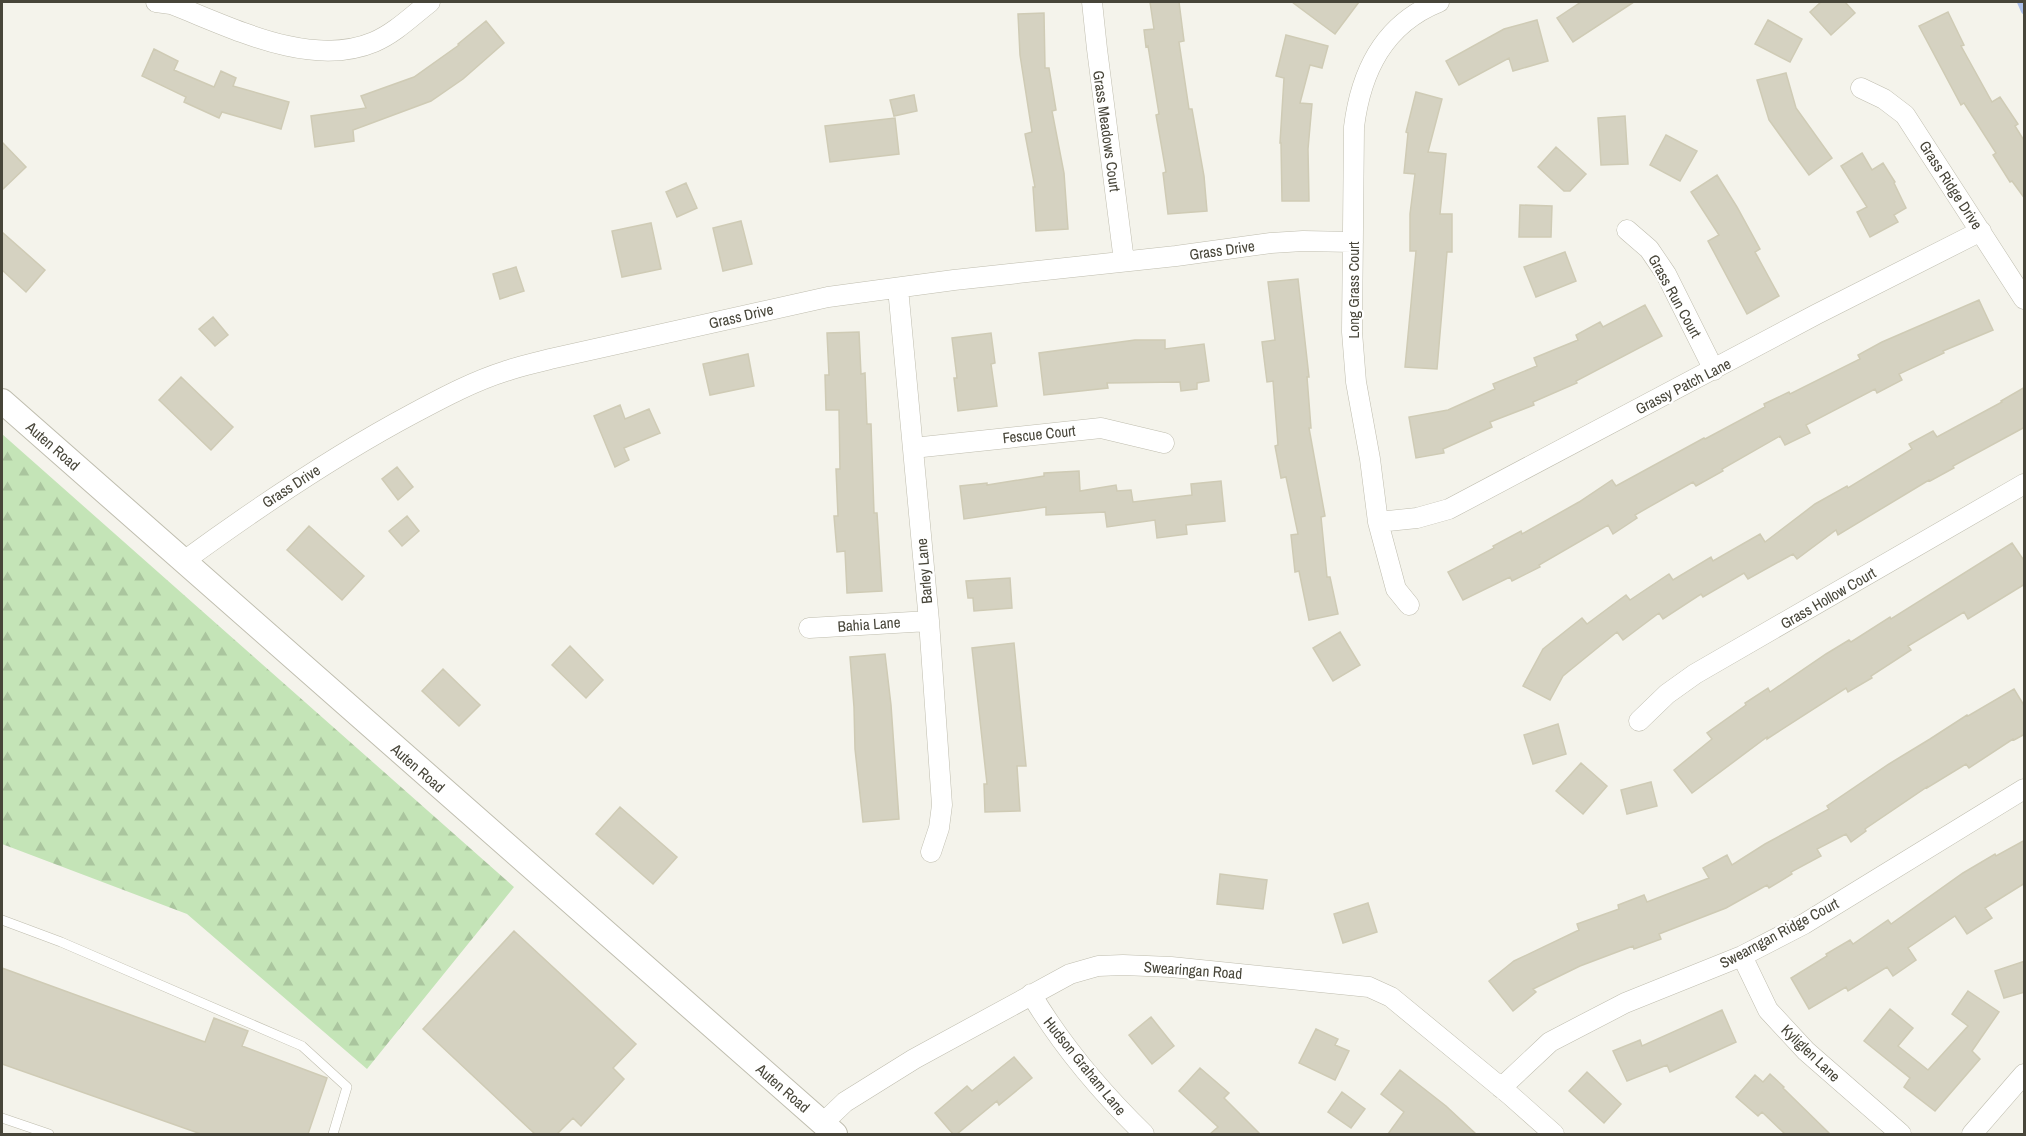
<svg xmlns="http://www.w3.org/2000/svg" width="2026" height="1136" font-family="'Archivo Narrow',sans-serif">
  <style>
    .forest { fill: url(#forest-firs) }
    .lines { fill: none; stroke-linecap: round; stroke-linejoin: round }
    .stream { stroke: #adc1eb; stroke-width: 6 }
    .building { fill: #d5d2c1; stroke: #cfcbb5; stroke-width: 1.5 }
    .service-casing { stroke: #bfbdae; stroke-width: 10 }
    .minor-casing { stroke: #bfbdae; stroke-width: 21 }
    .tertiary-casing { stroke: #bfbdae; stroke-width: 26 }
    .service { stroke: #fff; stroke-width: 9 }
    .minor { stroke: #fff; stroke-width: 20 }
    .tertiary { stroke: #fff; stroke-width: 24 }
    .labels { text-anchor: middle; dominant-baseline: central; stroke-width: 4.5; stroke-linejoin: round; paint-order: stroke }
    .street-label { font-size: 15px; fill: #474539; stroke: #fff }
  </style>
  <defs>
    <pattern id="forest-firs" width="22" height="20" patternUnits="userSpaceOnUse" patternTransform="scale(1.5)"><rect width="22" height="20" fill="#c4e4b7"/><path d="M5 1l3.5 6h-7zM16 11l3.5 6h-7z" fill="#aac59e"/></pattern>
  </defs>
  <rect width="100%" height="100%" fill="#f4f3eb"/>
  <path class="forest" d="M2,434L514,887L367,1069L187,914L2,844Z"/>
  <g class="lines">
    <path class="stream" d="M2020,2L2024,11"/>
  </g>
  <path class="building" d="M1150,2H1179L1184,41L1179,42L1189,109H1192L1204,176L1207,211L1168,214L1163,173L1166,172L1156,115L1159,114L1148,46L1146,47L1144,30L1154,29Z
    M1292,2H1359L1335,34Z
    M1581,2H1634L1573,42L1557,18Z
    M1821,2H1845L1855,13L1831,35L1810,12Z
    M1948,12L1964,45L1961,46L1992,102L2000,97L2018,124L2015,126L2025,142V199L2012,181L2010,182L1993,155L1996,153L1964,103L1961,105L1919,26Z
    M1044,13L1045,68H1049L1056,110L1052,111L1064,173L1068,229L1036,231L1033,187H1035L1025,134L1032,132L1020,55L1018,14Z
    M1537,20L1548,61L1513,71L1509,58L1459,85L1446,61L1504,29Z
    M1768,20L1802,39L1790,62L1755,44Z
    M486,21L504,43L463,79L431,101L353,130L354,141L315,147L311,116L366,108L361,96L414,77L459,45L458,44Z
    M1286,35L1328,46L1322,68L1310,65L1300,103L1312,104L1308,149L1309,201H1282L1281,143H1280L1284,78L1276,76Z
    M154,49L178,61L174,70L214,87L221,71L236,78L233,86L289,102L281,129L222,112L219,118L184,102L186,97L142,76Z
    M1786,73L1796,108L1832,158L1809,175L1769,120L1757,80Z
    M1416,92L1442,99L1428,152L1446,154L1440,214H1452V252H1447L1437,369L1405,367L1416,251H1410V214L1415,174L1404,173L1408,133L1406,132Z
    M914,95L917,111L894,116L890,100Z
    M1625,116L1628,164L1601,165L1598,118Z
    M895,118L899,154L830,162L825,126Z
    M1666,135L1697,151L1680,181L1650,165Z
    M2,142L26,167L2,190Z
    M1556,147L1586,174L1570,191H1564L1538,167Z
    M1862,153L1872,170L1883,163L1895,182L1894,183L1906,208L1894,215L1898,222L1870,237L1857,212L1867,207L1841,166Z
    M1717,175L1737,207L1760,249L1755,252L1779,296L1747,314L1708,241L1719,235L1691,192Z
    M686,183L697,208L677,217L666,192Z
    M1520,205L1552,206L1551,237H1519Z
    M741,221L752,264L723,271L713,228Z
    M651,223L661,269L622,277L612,231Z
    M2,232L45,270L26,292L2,270Z
    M1565,252L1576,281L1536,297L1524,267Z
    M516,267L524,291L500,299L493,274Z
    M1298,279L1309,377H1307L1311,428H1309L1325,516L1321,517L1327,577H1330L1338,614L1309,620L1299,571L1295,572L1291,535L1298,534L1286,477L1281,478L1275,446L1278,445L1273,381L1267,382L1262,342L1275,340L1268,282Z
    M1979,300L1993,330L1943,351L1944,353L1899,374L1902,380L1877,393L1875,389L1806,425L1810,433L1785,445L1780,436L1722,469L1723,471L1696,486L1693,482L1635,515L1637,518L1613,534L1608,525L1539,565L1540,567L1512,581L1510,577L1463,600L1448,572L1494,548L1493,546L1521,531L1522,534L1579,502L1612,480L1616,486L1704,438L1705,439L1765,407L1764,404L1789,392L1790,394L1860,359L1858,355L1882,342Z
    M1645,305L1662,336L1576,381L1577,383L1533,402L1534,405L1490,422L1492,427L1443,449L1444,453L1416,458L1409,417L1448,410L1495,389L1493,384L1537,366L1534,358L1578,340L1576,335L1600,322L1603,327Z
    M213,317L228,335L215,346L199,329Z
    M859,332L861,374L865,373L867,424H871L874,513H877L882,591L847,593L845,551L837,552L834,516H838L836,469H840L839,410H826L825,375H829L827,333Z
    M991,333L995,363L991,364L997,406L958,411L954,378H957L952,338Z
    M1135,340H1165V349L1204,344L1209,381L1197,383V389L1181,391L1180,382L1107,383L1108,388L1044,395L1039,353Z
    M748,354L754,386L710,395L703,364Z
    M181,377L233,427L211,450L159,400Z
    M2025,387V427L1953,466L1954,468L1930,481L1929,480L1838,535L1836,530L1797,559L1793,554L1748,579L1744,573L1703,597L1701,594L1663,619L1659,613L1623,640L1617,632L1563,676L1550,700L1523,686L1543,649L1582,618L1587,624L1626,595L1630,600L1669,574L1673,580L1711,557L1713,561L1760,534L1765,542L1815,504L1847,486L1848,488L1912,449L1909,444L1933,431L1937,437L2002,402L2001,401Z
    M620,405L625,419L649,409L660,433L624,448L629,460L615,467L594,416Z
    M397,467L413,487L398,500L382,479Z
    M1079,471L1080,491L1116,485L1117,491L1131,490L1133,502L1192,495L1191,484L1221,481L1225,521L1186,525L1187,534L1157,538L1155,520L1107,527L1105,512L1046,515V507L964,519L960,486L987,483V485L1044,476V473Z
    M407,516L419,531L402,546L389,531Z
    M309,526L364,576L342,600L287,550Z
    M2012,543L2025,562V584L1968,619L1964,612L1908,646L1911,650L1871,676L1872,678L1848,692L1846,688L1767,739V737L1692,793L1674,770L1712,739L1707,733L1746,705L1745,703L1768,688L1770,692L1826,654L1849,640L1851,642L1890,617L1891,619Z
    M1010,578L1012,608L974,611L973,598H968L966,581Z
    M1340,632L1360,665L1333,681L1313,648Z
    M1014,643L1026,766H1017L1020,811L985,812L984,784H987L972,648Z
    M570,646L603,680L586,698L552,665Z
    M885,654L891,705L899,819L863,822L855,749L854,707L850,657Z
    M443,669L480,705L459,726L422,691Z
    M2014,689L2025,707V734L2014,740L2013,739L1969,768L1966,764L1927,788V787L1865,829L1866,831L1851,842L1846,834L1817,849L1821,856L1791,872L1792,874L1769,888L1767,885L1726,908L1659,934L1661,939L1634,949L1633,946L1580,966L1533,989L1536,992L1513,1011L1489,981L1514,961L1579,930L1577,924L1619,909L1618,905L1644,895L1647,902L1709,878L1703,868L1727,855L1732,865L1765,844L1829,809L1827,806L1889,764L1930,739L1967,715L1968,716Z
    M1558,724L1566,754L1533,764L1524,735Z
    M1581,763L1607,786L1583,814L1556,791Z
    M1651,782L1657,806L1627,814L1621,790Z
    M620,807L677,857L653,884L596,834Z
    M2025,840V883L1985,908L1992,918L1967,934L1955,916L1908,948L1916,960L1893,976L1887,967L1848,991L1846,987L1809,1009L1791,978L1827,956L1826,954L1850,940L1853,944L1888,920L1891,924L1963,873L1995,854L1996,856Z
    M1220,874L1267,880L1263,909L1217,904Z
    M1368,903L1377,932L1343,943L1334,914Z
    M514,931L636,1044L613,1068L624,1079L581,1126L573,1118L557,1134H535L423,1029Z
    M2025,961V992L2004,998L1995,971Z
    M2,968L205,1042L214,1018L248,1031L242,1046L327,1078L308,1134H201L2,1064Z
    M1968,991L1999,1012L1972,1051L1980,1059L1935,1111L1904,1087L1910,1078L1864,1041L1890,1009L1913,1028L1898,1046L1928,1070L1968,1026L1952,1014Z
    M1722,1010L1736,1042L1670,1072L1667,1065L1627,1081L1613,1051L1640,1040L1642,1046Z
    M1151,1017L1174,1046L1152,1064L1129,1035Z
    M1316,1029L1338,1039L1335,1045L1349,1051L1335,1080L1299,1063Z
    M1014,1057L1032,1078L999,1105L997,1101L957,1134H953L935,1113L967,1086L972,1091Z
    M1200,1068L1229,1093L1224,1098L1260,1134H1210L1218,1127L1179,1091Z
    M1400,1070L1446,1106L1476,1134H1388L1404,1112L1381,1094Z
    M1587,1072L1621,1104L1604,1123L1569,1091Z
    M1770,1074L1784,1087L1783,1088L1830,1134H1785L1762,1112L1758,1116L1736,1097L1755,1075L1763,1082Z
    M1342,1092L1365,1109L1351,1128L1328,1112Z"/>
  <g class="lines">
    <g class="service-casing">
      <path id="service" d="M2,920L61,942L302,1046L347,1087L333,1134
        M2,1118L49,1134"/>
    </g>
    <g class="minor-casing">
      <path id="minor" d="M156,2L171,4C231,27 310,69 374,42C395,33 412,16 430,2
        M1092,2L1097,49L1124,261
        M1861,88L1884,99L1905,115L2024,299
        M1627,230L1649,249L1666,274L1714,370
        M898,288L929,621L942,805L939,828L931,852
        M913,448L1101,428L1164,443
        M1378,522L1417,518L1449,509L1817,314L1981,231
        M184,561C258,507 333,456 414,413C444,397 474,381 506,371C520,366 535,363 550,359L828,297L954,280L1176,256L1271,243L1303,241L1353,242
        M1409,605L1396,589L1378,522L1370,459L1356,382L1352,332L1354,127C1361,71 1384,24 1439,2
        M809,628L929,621
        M1639,721L1667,694L1695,674L2024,484
        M1742,956L1768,1010L1806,1051L1901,1134
        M1031,994C1062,1046 1101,1092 1144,1134
        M1501,1088L1550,1042L1625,1003L1742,956L1804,924L2024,789
        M823,1123L845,1102L914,1059L1070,974L1098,966L1123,965L1171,967L1369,987L1391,997L1510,1095L1554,1134
        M1972,1134L2024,1074"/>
    </g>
    <g class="tertiary-casing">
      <path id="tertiary" d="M2,401L835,1134"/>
    </g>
    <use href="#service" class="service"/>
    <use href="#minor" class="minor"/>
    <use href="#tertiary" class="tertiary"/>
  </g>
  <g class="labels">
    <g class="street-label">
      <text transform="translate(1107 131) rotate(82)">Grass Meadows Court</text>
      <text transform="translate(1951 185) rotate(57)">Grass Ridge Drive</text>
      <text transform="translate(1222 250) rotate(-8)">Grass Drive</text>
      <text transform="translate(1353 290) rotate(-90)">Long Grass Court</text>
      <text transform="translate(1675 296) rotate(61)">Grass Run Court</text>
      <text transform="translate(741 316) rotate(-13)">Grass Drive</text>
      <text transform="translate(1683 386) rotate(-27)">Grassy Patch Lane</text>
      <text transform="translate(1039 434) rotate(-6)">Fescue Court</text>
      <text transform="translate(53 446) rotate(41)">Auten Road</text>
      <text transform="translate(291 486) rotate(-33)">Grass Drive</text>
      <text transform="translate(924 571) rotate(-95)">Barley Lane</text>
      <text transform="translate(1828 598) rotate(-30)">Grass Hollow Court</text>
      <text transform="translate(869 624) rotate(-4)">Bahia Lane</text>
      <text transform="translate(418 768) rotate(41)">Auten Road</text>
      <text transform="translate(1779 933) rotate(-28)">Swearngan Ridge Court</text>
      <text transform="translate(1193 970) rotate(4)">Swearingan Road</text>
      <text transform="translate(1811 1053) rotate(44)">Kyliglen Lane</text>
      <text transform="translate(1085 1066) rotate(51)">Hudson Graham Lane</text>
      <text transform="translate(783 1088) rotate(41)">Auten Road</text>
    </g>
  </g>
  <rect width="2026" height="1136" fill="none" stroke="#474539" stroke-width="6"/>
</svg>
